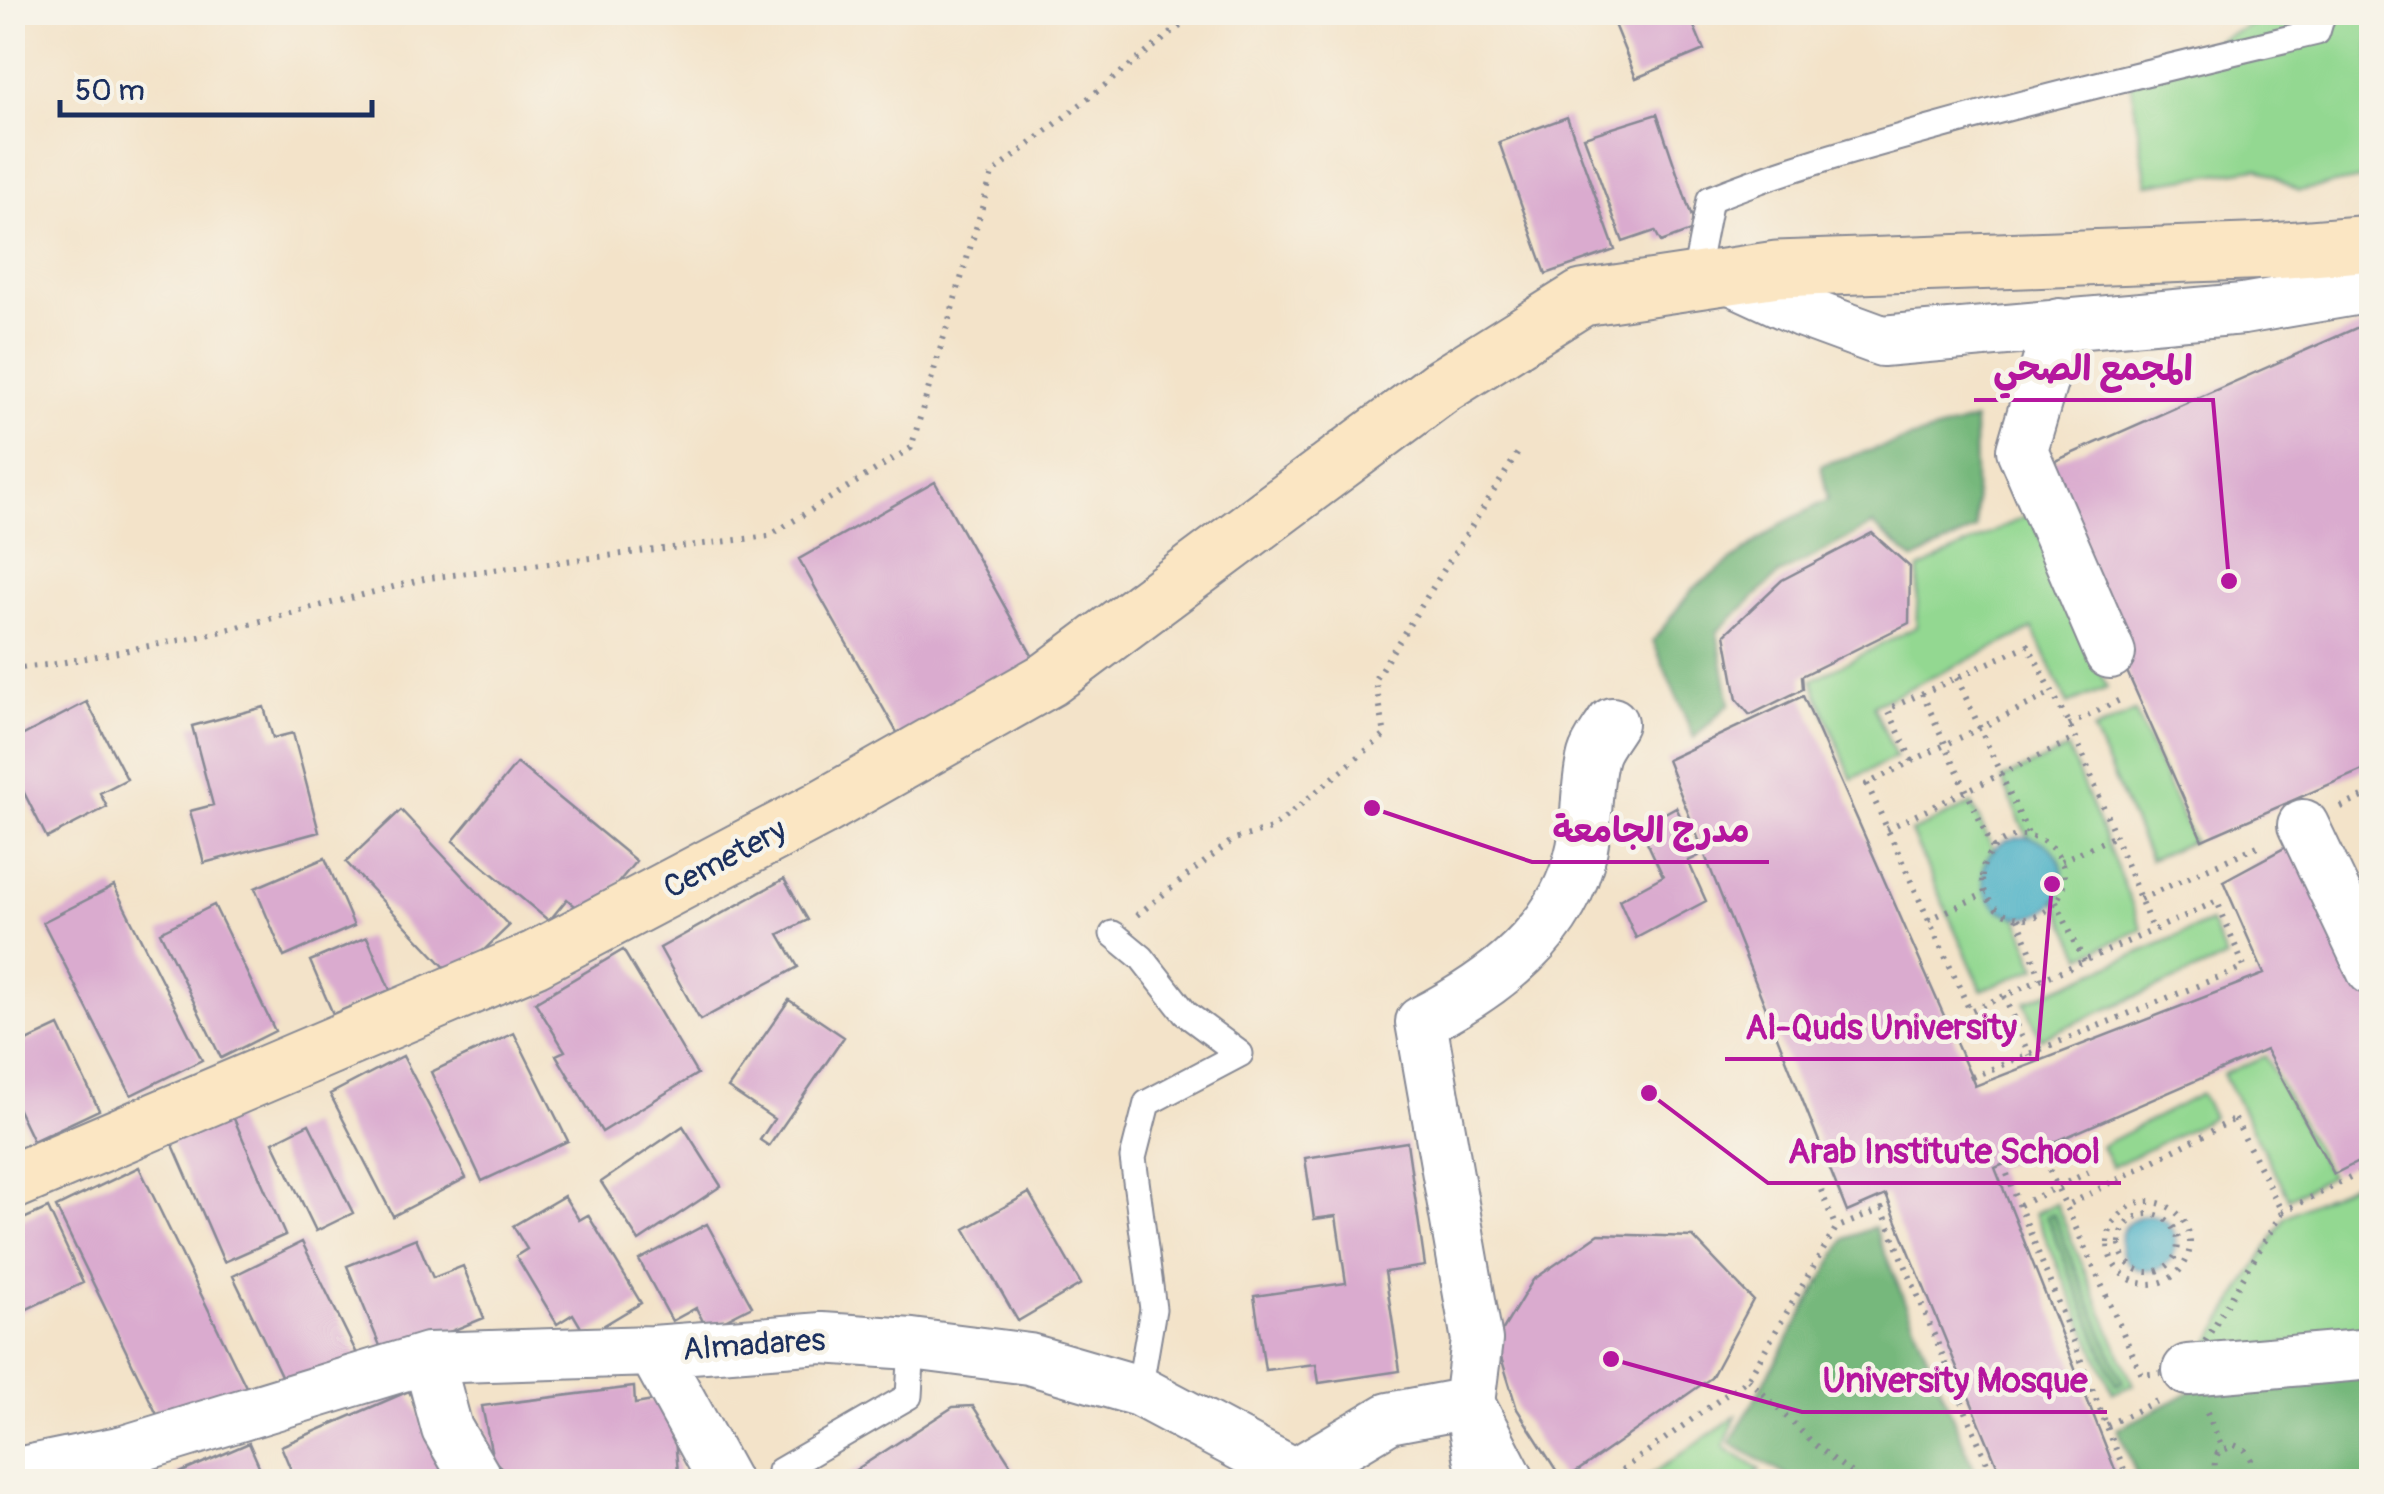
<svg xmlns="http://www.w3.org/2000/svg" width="2384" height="1494" font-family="Pangolin,'Playpen Sans Arabic',sans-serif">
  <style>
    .green { fill: #93d891; stroke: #578478; stroke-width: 2.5 }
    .forest { fill: #76b87b; stroke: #48746c; stroke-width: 2.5 }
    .water { fill: #46afc5; stroke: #306f92; stroke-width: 2.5 }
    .building { fill: #daabcf }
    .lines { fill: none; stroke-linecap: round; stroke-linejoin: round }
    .lane-casing { stroke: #878994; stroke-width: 29 }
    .street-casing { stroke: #878994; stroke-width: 54 }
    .secondary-casing { stroke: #878994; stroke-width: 59 }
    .path { stroke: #878994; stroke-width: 6; stroke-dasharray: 2.5 8; stroke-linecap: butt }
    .lane { stroke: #fff; stroke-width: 25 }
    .street { stroke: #fff; stroke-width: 50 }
    .secondary { stroke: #fbe6c3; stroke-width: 55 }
    .labels { text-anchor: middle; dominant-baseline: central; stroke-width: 9; stroke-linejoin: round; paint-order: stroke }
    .street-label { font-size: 32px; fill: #1b2f5e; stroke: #f7f3e8 }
    .leader { fill: none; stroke: #b5179e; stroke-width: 4 }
    .callout-dot { fill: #b5179e; stroke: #f7f3e8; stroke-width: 4 }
    .callout-label { font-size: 35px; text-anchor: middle; font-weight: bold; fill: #b5179e; stroke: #f7f3e8; stroke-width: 9; stroke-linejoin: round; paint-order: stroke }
  </style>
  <rect width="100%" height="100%" fill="#f7f3e8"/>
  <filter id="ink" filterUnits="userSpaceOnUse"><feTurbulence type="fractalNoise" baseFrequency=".01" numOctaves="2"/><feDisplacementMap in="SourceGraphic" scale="20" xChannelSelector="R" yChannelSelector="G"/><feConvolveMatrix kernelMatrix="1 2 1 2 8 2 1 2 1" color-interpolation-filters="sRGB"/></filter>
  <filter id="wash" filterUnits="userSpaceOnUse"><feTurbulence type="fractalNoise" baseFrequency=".0048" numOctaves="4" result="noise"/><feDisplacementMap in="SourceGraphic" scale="40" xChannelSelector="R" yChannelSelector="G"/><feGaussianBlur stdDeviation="2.25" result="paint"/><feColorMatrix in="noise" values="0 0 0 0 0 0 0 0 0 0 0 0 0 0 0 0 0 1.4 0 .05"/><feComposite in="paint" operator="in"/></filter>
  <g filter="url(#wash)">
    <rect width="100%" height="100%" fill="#f3e3c9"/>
    <path class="green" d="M2278,13H2371V177L2299,191L2258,168L2147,184L2130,79Z
      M2030,514L2107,688L2068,704L2033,629L1873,705L1896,757L1852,779L1812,680L1916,627L1919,569Z
      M2135,712L2193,841L2150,860L2093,731Z
      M2068,749L2142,929L2082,956L2056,902C2064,886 2067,862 2052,849C2046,844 2036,843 2030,838C2020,828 2009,794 2002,779Z
      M1972,804L1993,849C1972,875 1988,908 2018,918L2037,968L1982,990L1911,832Z
      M2210,922L2226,958L2040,1038L2025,1002Z
      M2265,1056L2330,1176L2289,1198L2223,1074Z
      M2201,1094L2213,1117L2112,1167L2101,1146Z
      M2371,1174V1336L2204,1352L2285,1217Z
      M2056,1203L2133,1385L2113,1393L2035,1213Z
      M1736,1416L1724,1447L1760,1470L1749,1481H1642Z"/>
    <path class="forest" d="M1974,420L1976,529L1914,560L1873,525L1778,575L1717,632L1730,703L1694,738L1653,641L1692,590L1781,524L1828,500L1821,465Z
      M2053,1213L2123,1382L2116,1385L2046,1216Z
      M1874,1227L1979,1481H1796L1730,1443L1845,1239Z
      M2371,1372V1481H2139L2118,1429L2206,1384Z"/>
    <path class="water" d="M1983 877a40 40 0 1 1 80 0a40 40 0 1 1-80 0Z
      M2120 1243a28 28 0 1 1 56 0a28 28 0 1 1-56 0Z"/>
    <g id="blocks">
      <path class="building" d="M1609,12H1688L1704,50L1636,78Z
        M1657,114L1696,229L1661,242L1655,231L1623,242L1584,137Z
        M1567,117L1615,250L1546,274L1499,142Z
        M2372,321V766L2202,840L2037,469Z
        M935,482L1038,666L903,743L799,559Z
        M1872,533L1910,567L1909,623L1802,676L1803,689L1750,715L1737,700L1725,634L1782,580Z
        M1803,696L1975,1086L2264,974L2223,881L2299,840L2372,995V1155L2334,1174L2266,1050L1995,1168L2120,1482H2004L1886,1195L1847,1212L1667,760Z
        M87,702L127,779L100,793L107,807L47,838L12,769V741Z
        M264,707L273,738L293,733L319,832L204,863L190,811L213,805L192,726Z
        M517,763L636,861L589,918L567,899L549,921L453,841Z
        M1676,807L1699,856L1688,861L1706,901L1636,938L1619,900L1663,876L1640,827Z
        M401,810L509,926L455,978L346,862Z
        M325,858L354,926L284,957L255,888Z
        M784,879L808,920L779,934L798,967L700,1020L660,948Z
        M114,886L202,1060L131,1095L43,922Z
        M214,905L275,1031L221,1058L160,932Z
        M367,937L390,990L333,1014L310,961Z
        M623,950L697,1074L602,1132L556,1055L565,1051L535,1002Z
        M789,1000L844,1037L769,1146L760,1140L774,1119L728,1088Z
        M59,1026L99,1110L33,1141L12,1097V1048Z
        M514,1033L568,1141L482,1181L431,1072Z
        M403,1056L466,1178L393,1216L330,1094Z
        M231,1112L285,1235L224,1262L170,1138Z
        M309,1124L353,1213L316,1231L273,1142Z
        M683,1126L721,1186L639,1241L601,1182Z
        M1407,1142L1425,1266L1385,1272L1400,1371L1319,1383L1316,1364L1265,1370L1254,1296L1346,1283L1336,1216L1314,1219L1305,1158Z
        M139,1167L248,1391L165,1431L56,1207Z
        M1029,1193L1081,1284L1018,1321L965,1229Z
        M564,1196L579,1220L588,1215L641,1303L586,1336L573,1314L557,1324L516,1256L527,1249L513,1226Z
        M48,1208L83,1283L12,1316V1224Z
        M707,1224L752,1306L707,1329L696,1308L672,1321L639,1260Z
        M1599,1234L1693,1237L1753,1300L1711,1378L1563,1481L1517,1409L1496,1341L1533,1280Z
        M416,1238L433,1278L463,1266L484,1318L385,1358L347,1266Z
        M302,1242L359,1358L289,1392L233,1276Z
        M634,1387L635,1404L671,1398L679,1482H517L493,1460L482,1406Z
        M409,1391L444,1473L424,1482H296L281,1446Z
        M973,1406L1022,1482H837L953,1407Z
        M249,1443L266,1482H178L175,1475Z
        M151,1469L155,1482H114V1481Z"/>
    </g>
  </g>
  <g filter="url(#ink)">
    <use href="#blocks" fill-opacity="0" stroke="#878994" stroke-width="2.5"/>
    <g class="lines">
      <g class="lane-casing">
        <path id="lane" d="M1694,281L1710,199C1784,169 1860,148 1937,127C2063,92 2190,62 2317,32L2323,12
          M1113,934L1142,958L1185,1013L1240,1054L1147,1103L1133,1158L1153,1309L1139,1391
          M780,1471L909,1396L912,1344"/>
      </g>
      <g class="street-casing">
        <path id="street" d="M1725,276L1803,312L1882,341L2243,309L2372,287
          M2059,324L2022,450L2110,653
          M2303,825L2372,970
          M653,1351L725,1482
          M428,1358L447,1429L478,1482
          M2188,1370L2372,1354
          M12,1474L124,1451L428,1358L653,1351L822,1338L912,1344L1029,1359L1139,1391L1295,1474L1389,1418L1469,1403L1477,1340L1421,1022C1494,984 1564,933 1582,848C1588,818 1585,786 1593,756C1596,745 1606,733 1612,723
          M1484,1482L1469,1403L1510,1482"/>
      </g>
      <g class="secondary-casing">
        <path id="secondary" d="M12,1182L535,959L820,809L1049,679L1442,386L1582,298L1777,269L2273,251L2372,243"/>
      </g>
      <path class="path" d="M12,669L55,664L207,635L428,578L769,536L911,448L992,174L1198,12
        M1957,678L2029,836
        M1922,693L1993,849
        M2069,725L2122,699
        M1912,761L2052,693
        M2341,807L2372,793
        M1887,829L2076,738
        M1982 877a41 41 0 1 1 82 0a41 41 0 1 1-82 0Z
        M2061,861L2115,836
        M2140,899L2262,844
        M2056,902L2084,961
        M1137,915L1234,839L1271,829L1385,735L1375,679L1521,448
        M2018,918L2041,979
        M1928,920L1986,893
        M2004,996L2029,1055
        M1972,1077L2244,967L2217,901C2136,939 2053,974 1970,1011L1867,784L1912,761L1888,709L2028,645L2076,738L2153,931
        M2235,1119L2282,1212L2188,1370L2142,1375L2066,1206Z
        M2045,1161L2066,1206
        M2007,1174L2129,1482
        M1821,1190L1836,1228
        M2108 1243a41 41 0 1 1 82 0a41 41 0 1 1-82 0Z
        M2020,1205L2095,1169
        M2282,1212L2372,1167
        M2120 1243a29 29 0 1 1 58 0a29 29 0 1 1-58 0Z
        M1748,1379L1815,1445L1863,1482
        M2207,1412L2222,1448
        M2107,1425L2157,1401
        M1605,1482L1748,1379L1836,1228L1882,1209L1995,1482
        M2226,1482C2214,1475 2212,1465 2218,1453L2234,1445L2245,1450L2251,1460L2250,1471L2240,1482"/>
      <use href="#lane" class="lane"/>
      <use href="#street" class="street"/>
      <use href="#secondary" class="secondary"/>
    </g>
  </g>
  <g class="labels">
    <g class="street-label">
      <text transform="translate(725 859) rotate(-28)">Cemetery</text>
      <text transform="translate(754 1345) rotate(-4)">Almadares</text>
    </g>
  </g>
  <path class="leader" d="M2229 581L2213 400H1974M1372 808L1532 862H1769M2052 884L2037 1059H1725M1649 1093L1768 1183H2121M1611 1359L1802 1412H2107"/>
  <g class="callout-dot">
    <circle cx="2229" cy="581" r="10"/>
    <circle cx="1372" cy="808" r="10"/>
    <circle cx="2052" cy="884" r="10"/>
    <circle cx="1649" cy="1093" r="10"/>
    <circle cx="1611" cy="1359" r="10"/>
  </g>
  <g class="callout-label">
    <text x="2093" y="380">المجمع الصحي</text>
    <text x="1651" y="842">مدرج الجامعة</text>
    <text x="1881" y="1039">Al-Quds University</text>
    <text x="1944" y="1163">Arab Institute School</text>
    <text x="1955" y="1392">University Mosque</text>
  </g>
  <rect width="2384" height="1494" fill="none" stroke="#f7f3e8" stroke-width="50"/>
  <path d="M60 100v15h312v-15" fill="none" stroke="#1b2f5e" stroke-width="5"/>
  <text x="75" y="100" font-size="30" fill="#1b2f5e" stroke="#f7f3e8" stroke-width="8" paint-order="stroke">50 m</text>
</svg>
